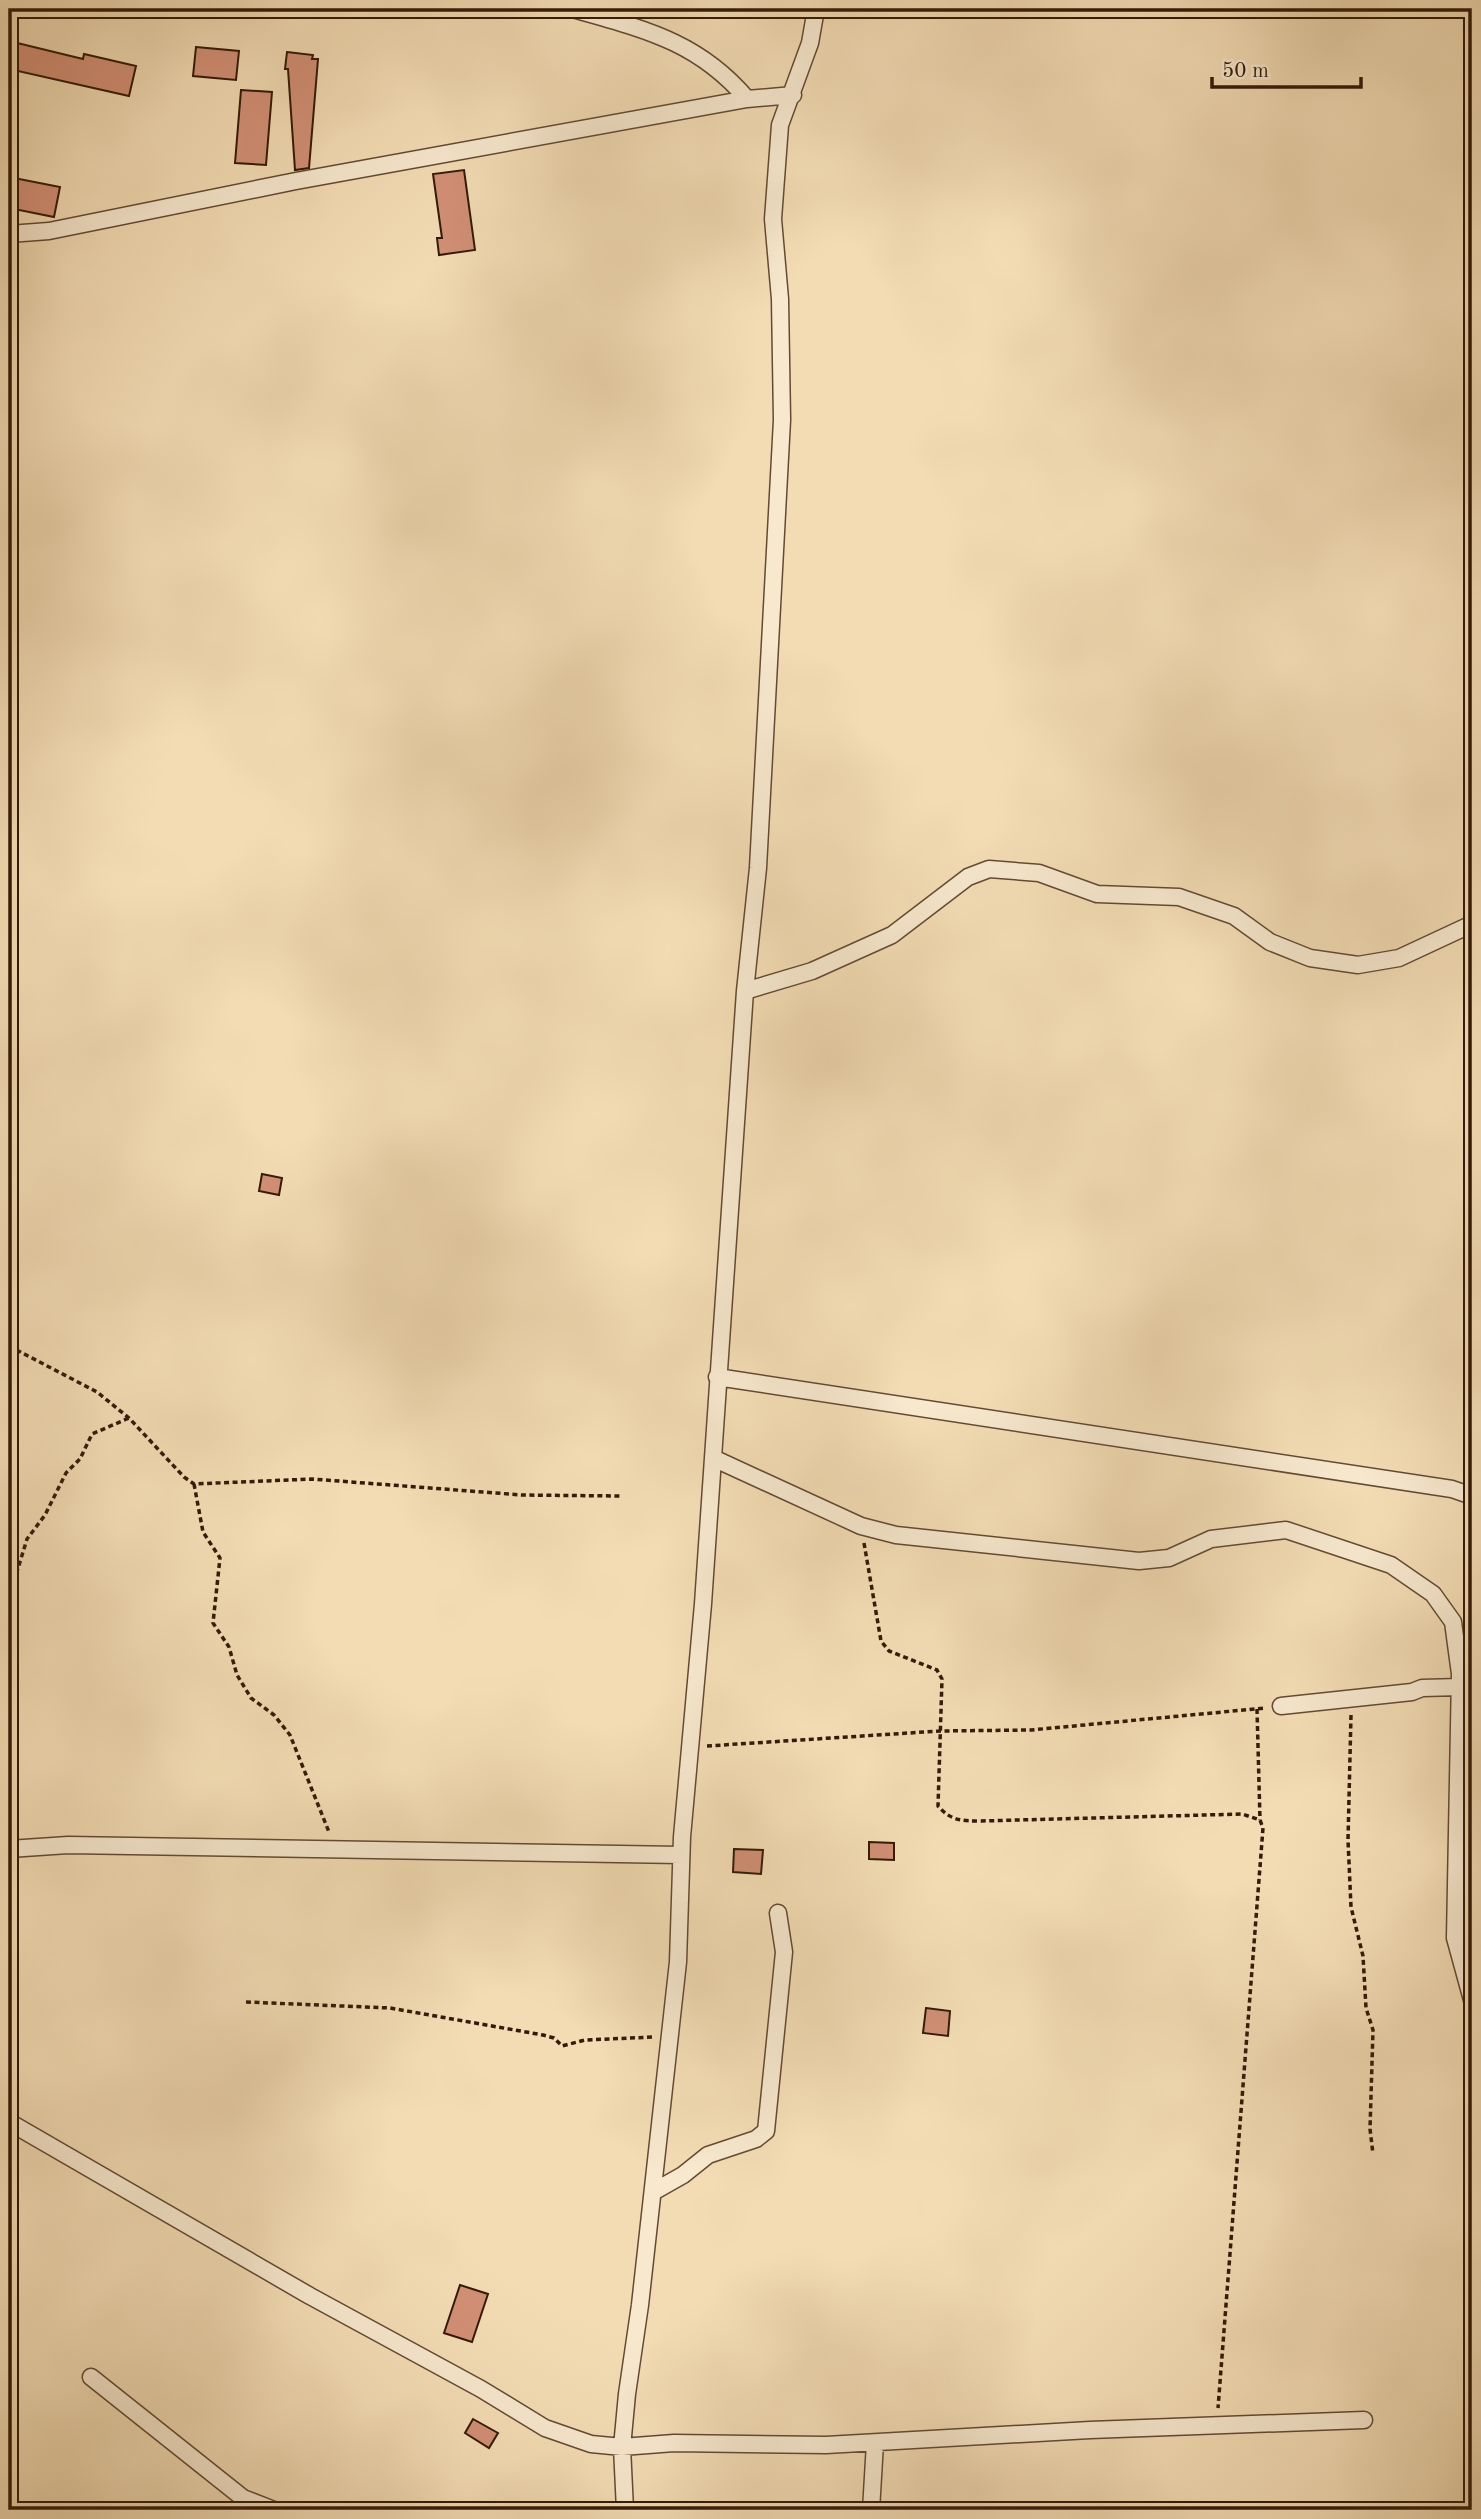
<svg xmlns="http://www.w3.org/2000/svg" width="1481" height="2519" font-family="'Old Standard TT',serif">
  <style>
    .building { fill: #d29076; stroke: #331a08; stroke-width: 2 }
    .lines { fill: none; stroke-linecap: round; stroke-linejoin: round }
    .minor-casing { stroke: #634a33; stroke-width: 19 }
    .path { stroke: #331a08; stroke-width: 3.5; stroke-dasharray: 5 3.5; stroke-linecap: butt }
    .minor { stroke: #f7e8ce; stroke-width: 16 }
  </style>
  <rect width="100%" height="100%" fill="#f3dcb4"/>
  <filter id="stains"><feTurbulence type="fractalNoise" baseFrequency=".00286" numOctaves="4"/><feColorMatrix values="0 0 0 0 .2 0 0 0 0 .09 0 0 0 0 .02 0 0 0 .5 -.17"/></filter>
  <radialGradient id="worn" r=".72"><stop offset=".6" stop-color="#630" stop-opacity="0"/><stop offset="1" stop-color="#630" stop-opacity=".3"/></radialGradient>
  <path class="building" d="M9,41L83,59L84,54L136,66L129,96L9,69Z
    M196,47L239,51L236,80L193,76Z
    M287,52L313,55L312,59H318L309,168L295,170L288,69H285Z
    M241,90L272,92L266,165L235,163Z
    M464,170L475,250L439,255L437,238H442L433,174Z
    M9,177L60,187L54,217L9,208Z
    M262,1174L282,1178L279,1195L259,1191Z
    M869,1842L894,1843V1860L869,1859Z
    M734,1849L763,1850L761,1874L733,1872Z
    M926,2008L950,2011L948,2036L923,2033Z
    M460,2285L488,2294L472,2342L444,2333Z
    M473,2419L498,2433L489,2448L465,2433Z"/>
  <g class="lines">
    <g class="minor-casing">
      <path id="minor" d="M573,9C643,29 698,41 747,99
        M9,234L49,231L296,181L747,99L793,95
        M745,991L812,971L892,935L968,877L989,869L1039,873L1097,894L1179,897L1234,916L1270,942L1310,958L1358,965L1399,958L1472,924
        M717,1377L1452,1489L1472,1496
        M713,1458L861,1526L896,1535L1139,1561L1169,1558L1211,1539L1286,1530L1391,1565L1433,1594L1453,1622L1460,1674L1455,1938L1472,2000
        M1281,1706L1412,1692L1422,1688L1460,1687
        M9,1849L68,1845L681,1855
        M9,2122L310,2296L481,2389L545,2428L591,2444L622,2447L674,2443L826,2445L1090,2430L1364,2420
        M653,2192L683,2175L708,2155L756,2139L766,2131L784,1952L778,1913
        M91,2377L243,2498L274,2510
        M625,2510L622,2447L627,2394L640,2305L678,1962L682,1837L703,1604L745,991L758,868L782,420L780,299L773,219L780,125L810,43L816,9
        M871,2510L875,2443"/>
    </g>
    <path class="path" d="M9,1346L97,1392L129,1418L184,1477L194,1484L312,1479L522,1495L620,1496
      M194,1484L203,1532L220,1558L213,1623L229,1647L237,1675L251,1698L274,1715L290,1735L329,1832
      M864,1543L881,1641L889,1651L937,1670L942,1679L938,1806C951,1821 962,1821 981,1821L1242,1814L1260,1820L1263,1828L1218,2408
      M9,1598L27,1539L45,1515L66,1473L80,1459L92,1434L129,1418
      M1257,1709L1260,1820
      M1351,1715L1348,1840L1351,1907L1363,1956L1366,2008L1373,2030L1370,2129L1373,2154
      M707,1746L940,1731L1031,1730L1265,1708
      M246,2002L390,2008L543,2035L554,2038L562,2046L585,2040L654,2037"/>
    <use href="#minor" class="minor"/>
  </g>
  <rect width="1481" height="2519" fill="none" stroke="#f3dcb4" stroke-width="35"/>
  <rect x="10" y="10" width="1460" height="2498" fill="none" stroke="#331a08" stroke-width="3.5"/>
  <rect x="18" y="18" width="1446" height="2484" fill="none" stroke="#331a08" stroke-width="2"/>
  <path d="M1212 77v10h149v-10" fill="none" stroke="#331a08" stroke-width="3.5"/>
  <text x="1222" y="77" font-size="21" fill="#331a08" stroke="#f7e8ce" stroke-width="5" paint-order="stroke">50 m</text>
  <rect width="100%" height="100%" filter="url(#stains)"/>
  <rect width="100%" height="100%" fill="url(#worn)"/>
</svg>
